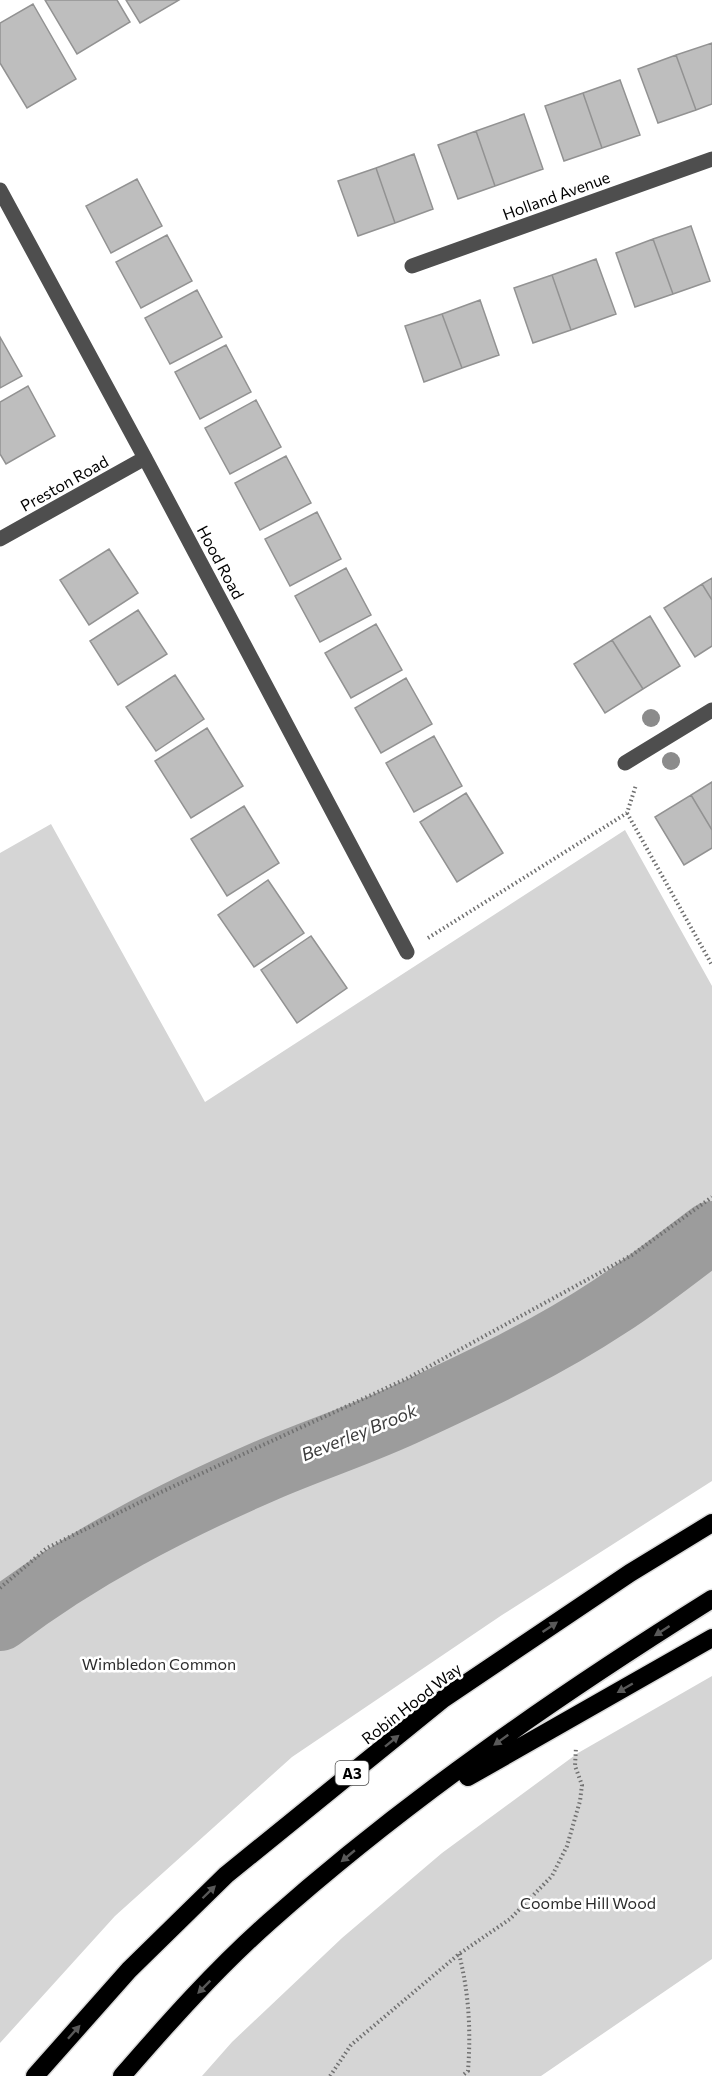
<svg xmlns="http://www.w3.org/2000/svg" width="712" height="2076" font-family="Commissioner,sans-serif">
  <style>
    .green { fill: #d5d5d5 }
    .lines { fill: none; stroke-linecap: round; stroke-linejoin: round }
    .river { stroke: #9c9c9c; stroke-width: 62 }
    .building { fill: #bebebe; stroke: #929292; stroke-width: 1.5 }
    .highway-casing { stroke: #dbdbdb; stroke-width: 21 }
    .path { stroke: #707070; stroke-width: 4; stroke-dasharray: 1.5 3; stroke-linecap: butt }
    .minor { stroke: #4e4e4e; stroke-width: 15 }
    .highway { stroke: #000; stroke-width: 18 }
    .tree { fill: #8b8b8b }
    .oneway { fill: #595959 }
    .labels { text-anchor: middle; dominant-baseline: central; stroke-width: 5; stroke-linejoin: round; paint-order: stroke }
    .shield { fill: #fff; stroke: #4c4c4c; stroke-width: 1.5 }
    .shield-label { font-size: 15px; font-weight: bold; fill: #000 }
    .street-label { font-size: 16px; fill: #000; stroke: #fff }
    .park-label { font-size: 16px; fill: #2c2c2c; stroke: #fff }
    .water-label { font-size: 18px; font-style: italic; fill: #3d3d3d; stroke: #fff }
  </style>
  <rect width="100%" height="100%" fill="#fff"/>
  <path class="green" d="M51,824L205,1102L625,830L712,986V1481L502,1615L292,1757L115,1916L0,2043V853Z
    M712,1676V1959L541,2076H202L232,2042L342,1938L442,1853L578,1753Z"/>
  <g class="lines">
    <path class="river" d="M0,1620C82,1558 171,1512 265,1471C313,1450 364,1434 412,1411C479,1380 547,1348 609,1307C645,1284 678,1257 712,1232"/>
  </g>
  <path class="building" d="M45,0H117L130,22L77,54Z
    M126,0H179L140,23Z
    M33,4L76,79L27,108L0,63V23Z
    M712,43V104L696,110L676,55Z
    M676,55L696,110L658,123L638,69Z
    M620,80L640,135L602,148L583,93Z
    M583,93L602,148L564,161L545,106Z
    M524,114L543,169L495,186L476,131Z
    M476,131L495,186L458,199L438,145Z
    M414,154L433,209L395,223L376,168Z
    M376,168L395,223L358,236L338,181Z
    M137,179L162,226L111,253L86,206Z
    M691,226L710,281L673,294L653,239Z
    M167,235L192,281L141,308L116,262Z
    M653,239L673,294L635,307L616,253Z
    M596,259L616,314L571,330L552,275Z
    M552,275L571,330L533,343L514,288Z
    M197,290L222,337L170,364L145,318Z
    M480,300L499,355L462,368L442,314Z
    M442,314L462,368L424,382L405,326Z
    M0,337L22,376L0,388Z
    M226,345L251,392L200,419L175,372Z
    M28,386L55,436L6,464L0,454V402Z
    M256,400L281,447L230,474L205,428Z
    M286,456L311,503L260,530L235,483Z
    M317,512L341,559L290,586L265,539Z
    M109,549L138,593L89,625L60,580Z
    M346,568L371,615L320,642L295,596Z
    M712,578V600L702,584Z
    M702,584L712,600V646L695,657L664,608Z
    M138,610L167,654L118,685L90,641Z
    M650,616L680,666L643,689L612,640Z
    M376,624L402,670L351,698L325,653Z
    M612,640L643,689L605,713L574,664Z
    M175,675L204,719L156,751L126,707Z
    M406,678L432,724L381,753L355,708Z
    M207,728L243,786L191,818L155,761Z
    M434,736L462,786L414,812L386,763Z
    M712,782V830L691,795Z
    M466,793L503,853L457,882L420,822Z
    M691,795L712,830V848L684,865L655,817Z
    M244,806L279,863L227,896L191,839Z
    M268,880L304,933L254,967L218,915Z
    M311,936L347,988L297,1023L261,970Z"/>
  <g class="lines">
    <g class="highway-casing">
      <path id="highway" d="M468,1777L712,1638
        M35,2076L129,1970L226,1875L443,1699L630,1573L712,1523
        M122,2076C168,2023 216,1969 269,1922C405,1801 557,1696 712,1599"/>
    </g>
    <path class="path" d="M627,813L712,965
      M428,938L627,813L636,785
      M0,1588L47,1548L159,1493L408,1378L632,1255L712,1197
      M459,1954C469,1993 471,2031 468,2071L462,2076
      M330,2076L351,2045L459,1954L510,1919L552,1876L567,1846L580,1801L582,1785L575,1766L576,1747"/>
    <path class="minor" d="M0,190L145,458L407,952
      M412,266L712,159
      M0,539L145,458
      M625,763L712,710"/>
    <use href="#highway" class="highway"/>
  </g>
  <g class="tree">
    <circle cx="651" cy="718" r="9"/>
    <circle cx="671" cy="761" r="9"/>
  </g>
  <defs><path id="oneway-solid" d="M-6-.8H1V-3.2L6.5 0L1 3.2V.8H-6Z" transform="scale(1.5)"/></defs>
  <g class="oneway">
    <use href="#oneway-solid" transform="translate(550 1627) rotate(-34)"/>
    <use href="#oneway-solid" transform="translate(662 1631) rotate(147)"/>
    <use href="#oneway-solid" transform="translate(625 1688) rotate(150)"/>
    <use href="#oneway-solid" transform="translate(501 1740) rotate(144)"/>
    <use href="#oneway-solid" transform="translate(392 1741) rotate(-39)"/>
    <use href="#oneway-solid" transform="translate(348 1856) rotate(140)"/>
    <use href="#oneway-solid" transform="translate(209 1892) rotate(-44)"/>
    <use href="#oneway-solid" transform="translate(204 1987) rotate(135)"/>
    <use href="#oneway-solid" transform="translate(74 2032) rotate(-48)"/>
  </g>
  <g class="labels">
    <rect class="shield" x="335.5" y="1761" width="33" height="24" rx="4.5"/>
    <g class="shield-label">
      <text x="352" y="1773">A3</text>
    </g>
    <g class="street-label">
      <text transform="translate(556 195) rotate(-20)">Holland Avenue</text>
      <text transform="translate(64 483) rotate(-29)">Preston Road</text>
      <text transform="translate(221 562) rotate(62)">Hood Road</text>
      <text transform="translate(411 1703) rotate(-38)">Robin Hood Way</text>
    </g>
    <g class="park-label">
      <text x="159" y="1663">Wimbledon Common</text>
      <text x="588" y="1902">Coombe Hill Wood</text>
    </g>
    <g class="water-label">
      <text transform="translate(359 1432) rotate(-22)">Beverley Brook</text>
    </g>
  </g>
</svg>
